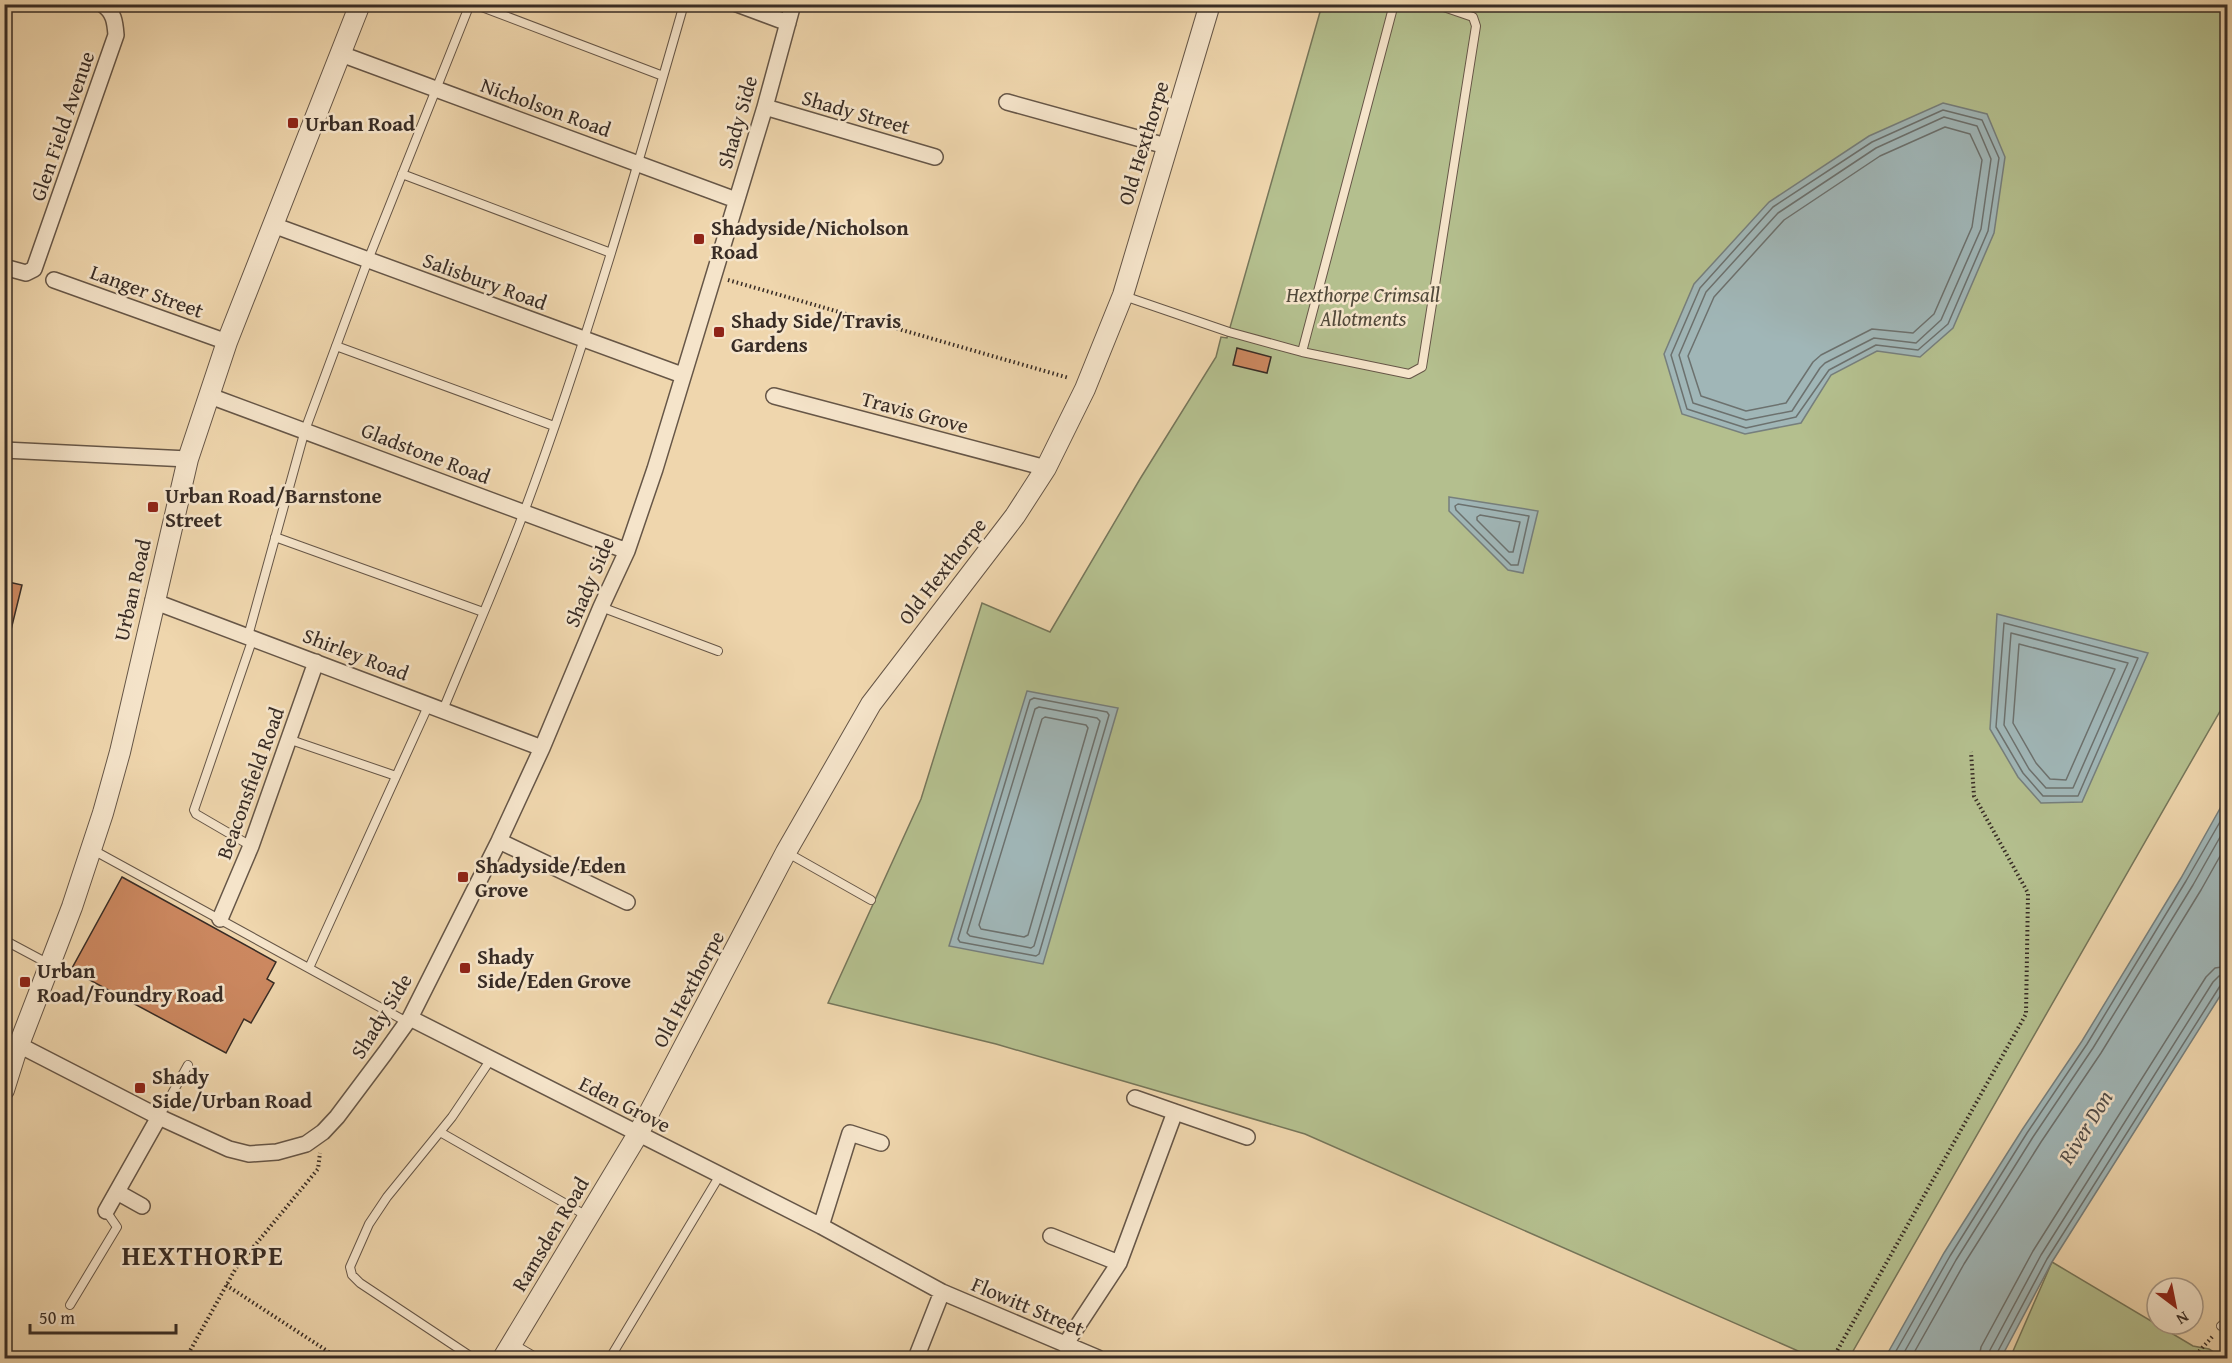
<svg xmlns="http://www.w3.org/2000/svg" width="2232" height="1363" font-family="'Gentium Book Plus',serif">
  <style>
    .green { fill: #b4bf8e; stroke: #76765a; stroke-width: 1.5 }
    .water { fill: #a0b6b7; stroke: #767f7d; stroke-width: 1.5 }
    .lines { fill: none; stroke-linecap: round; stroke-linejoin: round }
    .shore { stroke: #6c716e; stroke-width: 1.5 }
    .building { fill: #cc8860; stroke: #382c25; stroke-width: 1.5 }
    .service-casing { stroke: #665647; stroke-width: 10 }
    .minor-casing { stroke: #665647; stroke-width: 18 }
    .tertiary-casing { stroke: #665647; stroke-width: 22 }
    .path { stroke: #382c25; stroke-width: 4; stroke-dasharray: 1.5 3; stroke-linecap: butt }
    .service { stroke: #f5e4ca; stroke-width: 8 }
    .minor { stroke: #f5e4ca; stroke-width: 15 }
    .tertiary { stroke: #f5e4ca; stroke-width: 20 }
    .poi-dot { fill: #8f2418; stroke: #f5e4ca; stroke-width: 2 }
    .labels { text-anchor: middle; dominant-baseline: central; stroke-width: 5; stroke-linejoin: round; paint-order: stroke }
    .street-label { font-size: 21px; fill: #382c25; stroke: #f5e4ca }
    .poi-label { font-size: 21px; font-weight: bold; fill: #382c25; stroke: #f5e4ca; text-anchor: start }
    .park-label { font-size: 21px; font-style: italic; fill: #51493a; stroke: #f5e4ca }
    .water-label { font-size: 22px; font-style: italic; fill: #524e4a; stroke: #f5e4ca }
    .district-label { font-size: 27px; font-weight: bold; letter-spacing: 1.5px; fill: #382c25; stroke: #f5e4ca }
  </style>
  <rect width="100%" height="100%" fill="#efd6ad"/>
  <filter id="stains"><feTurbulence type="fractalNoise" baseFrequency=".00333" numOctaves="4"/><feColorMatrix values="0 0 0 0 .2 0 0 0 0 .09 0 0 0 0 .02 0 0 0 .5 -.17"/></filter>
  <radialGradient id="worn" r=".72"><stop offset=".6" stop-color="#630" stop-opacity="0"/><stop offset="1" stop-color="#630" stop-opacity=".3"/></radialGradient>
  <path class="green" d="M1322,5H2227V699L1849,1358H1814L1305,1134L996,1044L828,1003L921,799L982,603L1050,632L1140,479L1216,357L1221,337L1227,338Z
    M2052,1262L2193,1346L2209,1349L2223,1358H2010Z"/>
  <path class="water" d="M1943,103L1987,114L2005,157L1994,233L1953,328L1920,357L1877,351L1831,375L1801,423L1745,434L1682,414L1664,354L1694,284L1769,202L1869,136Z
    M1449,497L1538,511L1523,573L1508,570L1449,511Z
    M1997,614L2148,653L2082,802L2041,803L2018,777L1990,729Z
    M1027,691L1118,708L1043,964L949,946Z
    M2227,796V985L2052,1262L2001,1358H1885L1944,1253L2022,1130L2082,1041L2181,878Z"/>
  <g class="lines">
    <path class="shore" d="M1943,110L1982,120L1999,158L1988,231L1948,324L1918,350L1876,345L1829,370L1796,417L1746,428L1687,409L1671,355L1700,288L1773,207L1872,142Z
      M1944,117L1977,126L1991,159L1981,229L1941,320L1916,343L1874,338L1825,363L1820,368L1792,411L1746,420L1693,403L1679,355L1706,292L1778,213L1876,148Z
      M1945,127L1970,134L1982,160L1972,227L1934,314L1913,333L1872,329L1821,355L1813,362L1786,403L1746,411L1701,396L1688,356L1714,297L1784,220L1880,156Z
      M1458,504L1529,516L1518,565H1511L1456,510L1455,506Z
      M1480,515L1520,522L1513,552H1509L1477,520V517Z
      M2004,623L2138,658L2078,796H2043L2023,773L1996,727Z
      M2011,633L2128,663L2073,788H2046L2029,769L2004,725Z
      M2019,644L2115,669L2066,780L2050,779L2036,763L2013,723Z
      M1034,698L1107,712L1109,715L1039,954L1036,956L960,942L958,939L1030,700Z
      M1039,707L1097,718L1100,721L1034,946L1031,948L970,936L967,933L1035,709Z
      M1045,717L1086,725L1088,728L1028,935L1024,937L981,929L979,925L1042,719Z
      M1892,1358L1950,1256L2027,1133L2087,1044L2186,881L2228,808
      M1901,1358L1956,1260L2033,1137L2093,1048L2193,885L2228,823
      M1911,1358L1964,1264L2041,1142L2101,1053L2201,890L2228,842
      M1979,1358L1981,1347L2033,1251L2206,977L2215,968L2228,966
      M1988,1358L1990,1350L2041,1255L2213,982L2219,976L2228,975
      M1996,1358L1997,1353L2047,1259L2220,986L2228,983"/>
  </g>
  <path class="building" d="M1237,348L1271,357L1267,373L1233,365Z
    M4,581L22,585L10,634L4,633Z
    M122,877L276,962L267,979L274,983L251,1023L244,1019L226,1053L71,970Z"/>
  <g class="lines">
    <g class="service-casing">
      <path id="service" d="M474,4L663,76
        M402,174L611,253
        M1124,296L1229,332L1302,352L1409,374L1422,367L1476,26L1473,17L1435,4
        M336,346L554,426
        M1302,352L1394,4
        M275,537L483,612
        M601,607L718,651
        M248,636L305,430L368,260L470,4
        M443,710C470,644 499,579 524,512C586,346 635,175 684,4
        M288,739L396,776
        M251,846L196,814L194,810L253,638
        M93,850L407,1022
        M786,852L871,900
        M4,940L49,964
        M309,968L429,704
        M159,1117L188,1065
        M440,1132L587,1216
        M70,1305L117,1227L106,1211
        M2221,1326L2228,1320
        M513,1344L537,1358
        M287,1358L288,1356
        M473,1358L360,1283L352,1275L350,1267L369,1224L387,1197L452,1117L491,1059
        M610,1358L720,1175"/>
    </g>
    <g class="minor-casing">
      <path id="minor" d="M737,4L788,23
        M341,54L736,200
        M1007,102L1166,146
        M765,107L935,157
        M273,225L682,375
        M4,267L26,273L34,269L116,35C115,22 114,12 102,4
        M54,280L227,342
        M210,396L627,551
        M774,396L1046,468
        M4,450L188,459
        M153,601L542,748
        M499,841L627,902
        M220,919L251,846L316,662
        M410,1018L821,1226L942,1292L1098,1358
        M19,1045L159,1117L229,1149L249,1154L277,1152L306,1144L323,1132L337,1117L385,1053L410,1018L499,841L542,748L601,607L627,551L655,469L765,107L793,4
        M1135,1098L1175,1112
        M117,1192L142,1206
        M106,1211L159,1117
        M821,1226L850,1133L881,1143
        M1051,1236L1119,1263
        M1065,1345L1119,1263L1175,1112L1247,1137
        M916,1358L942,1292"/>
    </g>
    <g class="tertiary-casing">
      <path id="tertiary" d="M4,1090L15,1055L72,907L103,813L120,752L188,459L227,342L360,4
        M503,1358L638,1134L786,852L871,704L1015,516L1046,468L1085,389L1123,295L1210,4"/>
    </g>
    <path class="path" d="M728,280L1069,378
      M226,1285L338,1358
      M186,1358L236,1268L318,1169L320,1153
      M1833,1358L2026,1014L2028,893L1974,796L1971,752
      M2193,1358L2213,1336"/>
    <use href="#service" class="service"/>
    <use href="#minor" class="minor"/>
    <use href="#tertiary" class="tertiary"/>
  </g>
  <g class="poi-dot">
    <rect x="287" y="117" width="12" height="12" rx="3"/>
    <rect x="693" y="233" width="12" height="12" rx="3"/>
    <rect x="713" y="326" width="12" height="12" rx="3"/>
    <rect x="147" y="501" width="12" height="12" rx="3"/>
    <rect x="457" y="871" width="12" height="12" rx="3"/>
    <rect x="459" y="962" width="12" height="12" rx="3"/>
    <rect x="19" y="976" width="12" height="12" rx="3"/>
    <rect x="134" y="1082" width="12" height="12" rx="3"/>
  </g>
  <g class="labels">
    <g class="street-label">
      <text transform="translate(546 107) rotate(20)">Nicholson Road</text>
      <text transform="translate(856 112) rotate(16)">Shady Street</text>
      <text transform="translate(737 122) rotate(-74)">Shady Side</text>
      <text transform="translate(62 126) rotate(-71)">Glen Field Avenue</text>
      <text transform="translate(1143 143) rotate(-73)">Old Hexthorpe</text>
      <text transform="translate(485 281) rotate(20)">Salisbury Road</text>
      <text transform="translate(147 291) rotate(20)">Langer Street</text>
      <text transform="translate(915 412) rotate(15)">Travis Grove</text>
      <text transform="translate(426 453) rotate(21)">Gladstone Road</text>
      <text transform="translate(942 571) rotate(-52)">Old Hexthorpe</text>
      <text transform="translate(589 582) rotate(-67)">Shady Side</text>
      <text transform="translate(132 590) rotate(-77)">Urban Road</text>
      <text transform="translate(356 654) rotate(21)">Shirley Road</text>
      <text transform="translate(250 783) rotate(-70)">Beaconsfield Road</text>
      <text transform="translate(688 989) rotate(-62)">Old Hexthorpe</text>
      <text transform="translate(381 1016) rotate(-58)">Shady Side</text>
      <text transform="translate(625 1104) rotate(27)">Eden Grove</text>
      <text transform="translate(550 1234) rotate(-59)">Ramsden Road</text>
      <text transform="translate(1028 1306) rotate(23)">Flowitt Street</text>
    </g>
    <g class="poi-label">
      <text x="305" y="123">Urban Road</text>
      <text x="711" y="227">Shadyside/Nicholson<tspan x="711" dy="24">Road</tspan></text>
      <text x="731" y="320">Shady Side/Travis<tspan x="731" dy="24">Gardens</tspan></text>
      <text x="165" y="495">Urban Road/Barnstone<tspan x="165" dy="24">Street</tspan></text>
      <text x="475" y="865">Shadyside/Eden<tspan x="475" dy="24">Grove</tspan></text>
      <text x="477" y="956">Shady<tspan x="477" dy="24">Side/Eden Grove</tspan></text>
      <text x="37" y="970">Urban<tspan x="37" dy="24">Road/Foundry Road</tspan></text>
      <text x="152" y="1076">Shady<tspan x="152" dy="24">Side/Urban Road</tspan></text>
    </g>
    <g class="park-label">
      <text x="1363" y="294">Hexthorpe Crimsall<tspan x="1363" dy="24">Allotments</tspan></text>
    </g>
    <g class="water-label">
      <text transform="translate(2085 1127) rotate(-58)">River Don</text>
    </g>
    <g class="district-label">
      <text x="203" y="1255">HEXTHORPE</text>
    </g>
  </g>
  <rect width="2232" height="1363" fill="none" stroke="#efd6ad" stroke-width="24"/>
  <rect x="6" y="6" width="2220" height="1351" fill="none" stroke="#382c25" stroke-width="3"/>
  <rect x="12" y="12" width="2208" height="1339" fill="none" stroke="#382c25" stroke-width="1.5"/>
  <g transform="translate(2175 1306) rotate(148)"><circle r="28" fill="#f5e4ca" stroke="#a99a88" stroke-width="1.5"/>
  <path d="M0-4.5L10 22L0 15L-10 22Z" fill="#8f2418"/>
  <text y="-9" font-size="16" font-weight="bold" text-anchor="middle" fill="#382c25">N</text>
  </g>
  <path d="M30 1324v9h146v-9" fill="none" stroke="#382c25" stroke-width="3"/>
  <text x="39" y="1324" font-size="18" fill="#382c25" stroke="#f5e4ca" stroke-width="4.5" paint-order="stroke">50 m</text>
  <rect width="100%" height="100%" filter="url(#stains)"/>
  <rect width="100%" height="100%" fill="url(#worn)"/>
</svg>
